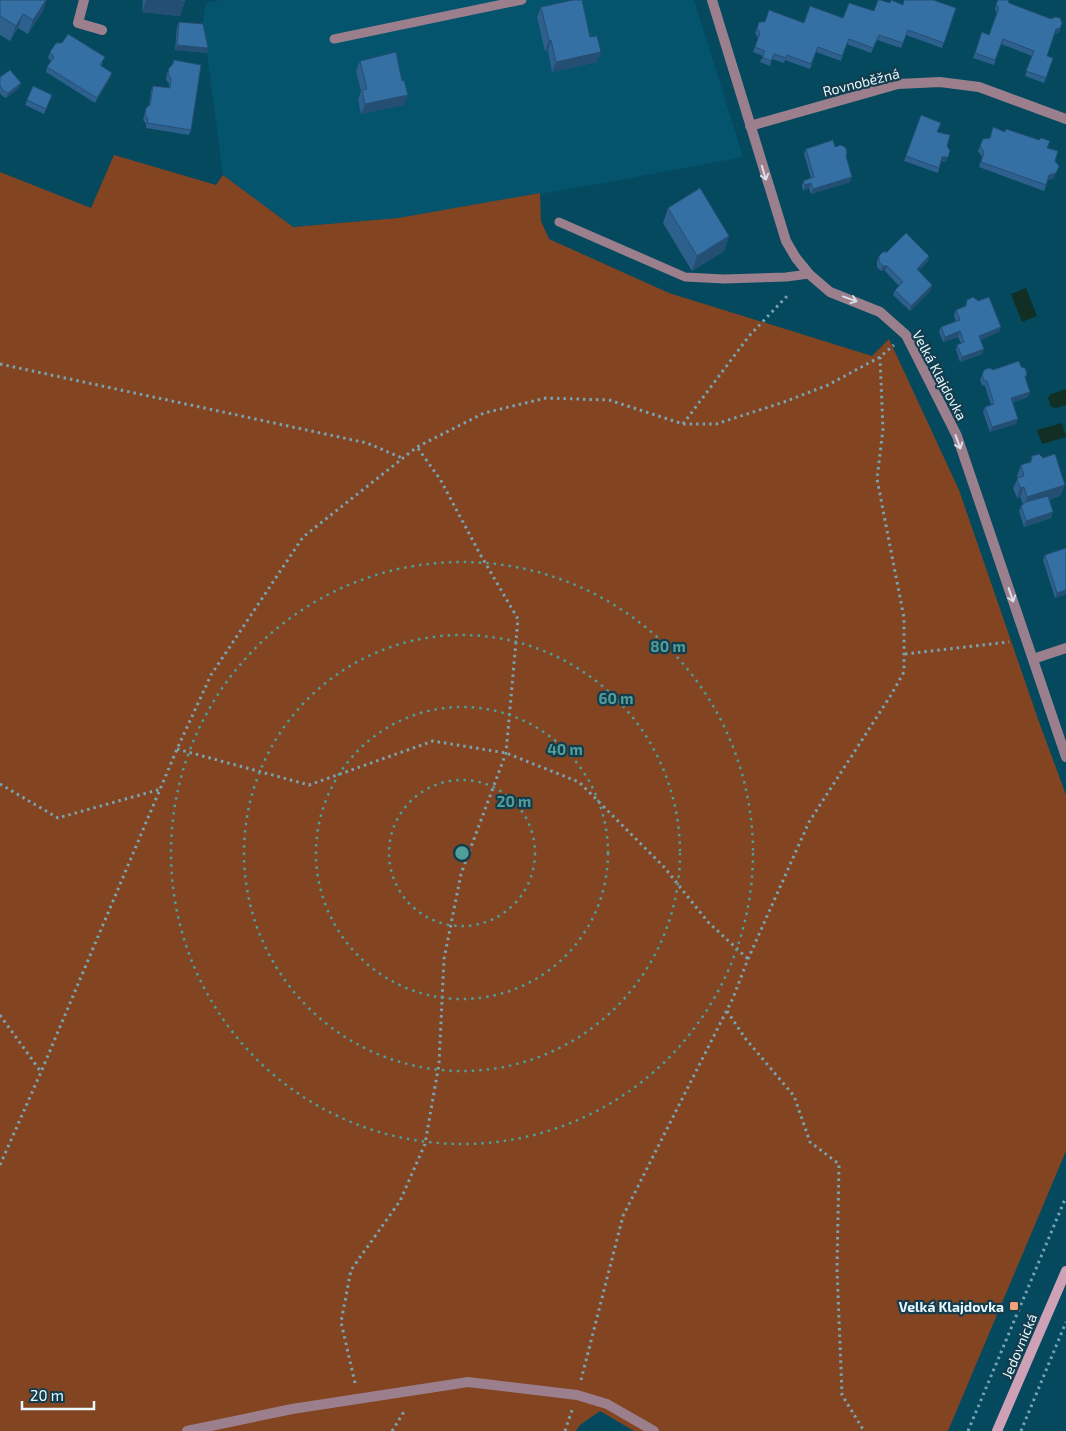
<svg xmlns="http://www.w3.org/2000/svg" width="1066" height="1431" font-family="'Exo 2',sans-serif">
  <style>
    .built { fill: #05546e }
    .green { fill: #824421 }
    .water { fill: #112f24 }
    .lines { fill: none; stroke-linecap: round; stroke-linejoin: round }
    .path { stroke: #7aa3b1; stroke-width: 3; stroke-dasharray: 2.5 4; stroke-linecap: butt }
    .service { stroke: #9c7f8d; stroke-width: 9 }
    .minor { stroke: #9c7f8d; stroke-width: 10 }
    .secondary { stroke: #cea1b7; stroke-width: 10 }
    .wall { fill: #2e608d }
    .shaded-wall { fill: #254e73 }
    .building { fill: #3570a4; stroke: #254e73 }
    .oneway { stroke: #dadfe7 }
    .ring { fill: none; stroke: #509d99; stroke-width: 2.5; stroke-dasharray: 2.5 5 }
    .poi-dot { fill: #f0a27a; stroke: #133d4d; stroke-width: 2 }
    .labels { text-anchor: middle; dominant-baseline: central; stroke-width: 4.5; stroke-linejoin: round; paint-order: stroke }
    .street-label { font-size: 14px; fill: #e9f7fe; stroke: #133d4d }
    .poi-label { font-size: 14px; font-weight: bold; fill: #e9f7fe; stroke: #133d4d; text-anchor: end }
    .centre { fill: #509d99; stroke: #133d4d; stroke-width: 2.5 }
    .ring-label { font-size: 15px; text-anchor: middle; font-weight: bold; fill: #509d99; stroke: #133d4d; stroke-width: 4.5; stroke-linejoin: round; paint-order: stroke }
  </style>
  <rect width="100%" height="100%" fill="#05495f"/>
  <path class="built" d="M221,0H694L743,157L604,183L398,218L293,227L223,175L207,53L202,29L206,3Z"/>
  <path class="green" d="M114,155L216,185L223,175L293,227L398,218L540,193L541,221L549,239L669,293L872,356L889,339L959,490L1038,719L1066,795V1151L948,1431H634L600,1411L580,1425L576,1431H0V172L91,208Z"/>
  <path class="water" d="M1026,288L1037,316L1022,322L1011,294Z
    M1066,389V405L1056,408L1051,407L1048,398L1051,394Z
    M1062,423L1066,437L1042,444L1037,430Z"/>
  <g class="lines">
    <path class="path" d="M0,364L367,443L402,458
      M683,424L749,336L789,294
      M905,654L1009,642
      M177,749L309,785L433,741L506,753L579,782L664,867L708,922L748,959
      M0,784L58,818L161,789
      M727,1011L745,1038L794,1096L810,1142L839,1164L837,1268L842,1395L864,1431
      M0,1015L41,1072
      M0,1165L41,1072L177,749L211,675L303,537L417,447L484,413L546,398L609,400L683,424H716L784,402L828,385L880,357L894,345
      M581,1380L623,1216L733,998L748,959L809,822L891,695L904,672V618L877,479L883,429L880,357
      M355,1383L341,1322L351,1270L400,1201L425,1144L439,1064L444,959L461,874L506,753L518,619L480,554L440,479L417,447
      M392,1431L405,1410
      M565,1431L572,1410
      M968,1431L1066,1197
      M1021,1431L1066,1322"/>
    <path class="service" d="M334,39L522,0
      M559,222L685,277L724,279L786,277L809,274"/>
    <path class="minor" d="M84,0L78,23L102,30
      M712,0L786,241L796,258L809,274L830,292L880,312L906,335L957,436L1066,757
      M750,126L898,84L940,82L979,87L1066,119
      M1033,659L1066,648
      M187,1431L292,1409L468,1382L577,1395L607,1404L654,1431"/>
    <path class="secondary" d="M997,1431L1066,1271"/>
  </g>
  <path class="wall" d="M0,0L43,11L28,34L18,28L10,41L0,35Z
    M143,0H185L180,16L142,12Z
    M998,0L1009,3L1062,23L1059,33L1054,34L1047,56L1053,58L1044,83L1025,76L1032,56L1001,44L994,65L973,58L982,32L989,35L997,14L995,9Z
    M890,3L956,8L942,48L906,35L901,48L877,40L871,53L847,44L841,61L816,52L810,69L785,60L784,63L772,59L770,66L760,62L763,56L753,52L758,38L755,33L757,28L804,23L843,18L874,11Z
    M541,7L590,37L597,62L552,72L548,50L545,51L537,17Z
    M179,22L207,53L175,50L177,27Z
    M50,52L103,63L101,66L110,78L95,103L46,72L47,67L51,61L48,58Z
    M174,60L191,130L189,135L146,128V124L143,120L146,108L149,106L151,91L153,86L169,88V84L166,79L167,73L169,68L172,65Z
    M360,61L402,81L408,95L404,105L361,114L358,100L361,91L356,71Z
    M0,77L19,88L6,98L2,96L0,93Z
    M52,95L44,114L25,105L27,100Z
    M921,115L938,132L950,151L946,162H941L938,173L904,161Z
    M983,139L1048,148L1055,161L1054,178L1048,180L1044,191L979,167L982,157L978,151Z
    M835,147L847,153L846,157L850,182L811,194L809,188L803,191L802,186L803,181L811,178L804,154L806,149Z
    M668,208L729,236L724,251L692,271L663,223Z
    M879,256H929L928,261L918,271L932,285L931,290L910,311L893,295L895,290L899,286L885,271H881L877,267V261Z
    M967,300L1001,327L999,332L980,340L984,349L982,354L960,362L956,350L957,345L961,343L958,337L943,342L939,332L941,327L956,321L954,315L956,310L965,306Z
    M993,370L1025,379L1028,397L1013,402L1016,424L990,432L983,412L985,407L991,405L985,386L982,385L980,380L982,375Z
    M1032,456L1061,495L1049,500L1053,512L1051,518L1024,527L1019,511L1021,506L1023,504L1020,497L1017,498L1013,488L1018,478L1017,476L1021,465L1030,462Z
    M1066,548V594L1055,598L1043,560L1045,555Z"/>
  <path class="shaded-wall" d="M46,0H47L43,11L28,34L33,20Z
    M146,0H177L185,1L180,16L142,12Z
    M23,14L18,28L10,41L16,26Z
    M1060,28L1059,33L1054,34L1056,29Z
    M551,40L548,50L545,51L549,41Z
    M177,45L208,48L207,53L175,50Z
    M601,52L597,62L552,72L556,62Z
    M112,73L110,78L95,103L97,98Z
    M21,83L19,88L6,98L8,93Z
    M408,95L404,105L361,114L365,104Z
    M942,157H948L946,162H941Z
    M1059,166L1054,178L1048,180L1049,175Z
    M852,177L850,182L811,194L813,189Z
    M811,183L809,188L803,191L805,185Z
    M729,236L724,251L692,271L697,256Z
    M929,256L928,261L915,274L917,269Z
    M883,266H887L885,271H881Z
    M932,285L931,290L910,311L911,306Z
    M1001,327L999,332L977,342L979,336Z
    M960,331L958,337L943,342L945,337Z
    M984,349L982,354L960,362L962,357Z
    M1030,392L1028,397L1009,403L1011,398Z
    M1018,419L1016,424L990,432L992,427Z
    M1065,485L1061,495L1024,508L1027,497Z
    M1024,487L1020,497L1017,498L1020,488Z
    M1053,512L1051,518L1024,527L1026,521Z
    M1066,590V594L1055,598L1057,593Z"/>
  <path class="building" d="M0,0H46L33,20L23,14L16,26L0,16Z
    M573,0H582L590,37L597,36L601,52L556,62L551,40L549,41L541,7Z
    M878,0H880L890,3L891,0L903,5L904,0H933L956,8L944,43L908,30L903,43L879,35L873,48L849,39L842,56L818,47L811,64L787,55L786,58L774,54L771,61L762,57L765,51L755,47L760,33L757,28L759,22H765L769,10L804,23L810,6L843,18L849,3L874,11Z
    M998,0H1008L1009,3L1051,19L1055,17L1060,18L1062,23L1060,28L1056,29L1047,56L1053,58L1046,78L1026,71L1034,51L1003,39L995,60L975,53L982,32L989,35L999,8L996,4Z
    M179,22L203,24L208,48L177,45Z
    M68,34L105,57L100,65L112,73L97,98L47,67L54,57L50,52L56,43H62Z
    M396,52L402,81L404,80L408,95L365,104L362,90L367,89L360,61Z
    M174,60L201,65L191,130L147,123L148,119L145,115L146,108L150,105L153,86L170,88L171,79L168,74L169,68L173,64Z
    M10,70L21,83L8,93L4,91L0,86V77Z
    M33,86L52,95L46,109L27,100Z
    M921,115L941,123L937,132L950,135L947,146L950,151L948,157H942L939,168L906,156Z
    M993,127L1005,132L1006,129L1039,140L1041,138L1050,141L1047,148L1058,151L1055,161L1059,166L1056,173L1049,175L1046,185L981,162L984,152L980,146L983,139L990,138Z
    M833,140L835,147L841,145L846,148L847,153L846,156L852,177L813,189L811,183L805,185L803,181L814,177L806,149Z
    M700,188L729,236L697,256L668,208Z
    M906,233L929,256L917,269L932,285L911,306L895,290L903,282L887,266H883L879,262V256L883,252H887Z
    M973,297L978,301L989,297L1001,327L979,336L984,349L962,357L957,345L964,342L960,331L945,337L941,327L960,320L956,310L966,306L967,300Z
    M1019,361L1021,367L1025,368L1027,374L1025,377L1030,392L1011,398L1018,419L992,427L985,407L994,404L987,381L984,380L982,375L984,370L990,368L993,370Z
    M1039,454L1043,458L1055,454L1065,485L1027,497L1024,487L1020,488L1017,478L1024,476L1021,465L1031,462L1032,456Z
    M1048,496L1053,512L1026,521L1021,506L1026,502Z
    M1066,548V590L1057,593L1045,555Z"/>
  <defs><path id="oneway-shaft" d="M-6 0H5M1.5-3L5.5 0L1.5 3" fill="none" stroke-width="1.6" stroke-linecap="round" stroke-linejoin="round" transform="scale(1.25)"/></defs>
  <g class="oneway">
    <use href="#oneway-shaft" transform="translate(764 173) rotate(73)"/>
    <use href="#oneway-shaft" transform="translate(850 299) rotate(20)"/>
    <use href="#oneway-shaft" transform="translate(958 442) rotate(70)"/>
    <use href="#oneway-shaft" transform="translate(1011 595) rotate(71)"/>
  </g>
  <g class="ring">
    <circle cx="462" cy="853" r="73"/>
    <circle cx="462" cy="853" r="146"/>
    <circle cx="462" cy="853" r="218"/>
    <circle cx="462" cy="853" r="291"/>
  </g>
  <rect class="poi-dot" x="1009" y="1301" width="10" height="10" rx="2.5"/>
  <g class="labels">
    <g class="street-label">
      <text transform="translate(861 82) rotate(-14)">Rovnoběžná</text>
      <text transform="translate(940 375) rotate(62)">Velká Klajdovka</text>
      <text transform="translate(1019 1346) rotate(-67)">Jedovnická</text>
    </g>
    <g class="poi-label">
      <text x="1004" y="1306">Velká Klajdovka</text>
    </g>
  </g>
  <circle cx="462" cy="853" r="8" class="centre"/>
  <g class="ring-label">
    <text x="668" y="652">80 m</text>
    <text x="616" y="704">60 m</text>
    <text x="565" y="755">40 m</text>
    <text x="514" y="807">20 m</text>
  </g>
  <path d="M22 1401v8h72v-8" fill="none" stroke="#e9f7fe" stroke-width="2.5"/>
  <text x="30" y="1401" font-size="15" fill="#e9f7fe" stroke="#133d4d" stroke-width="4" paint-order="stroke">20 m</text>
</svg>
